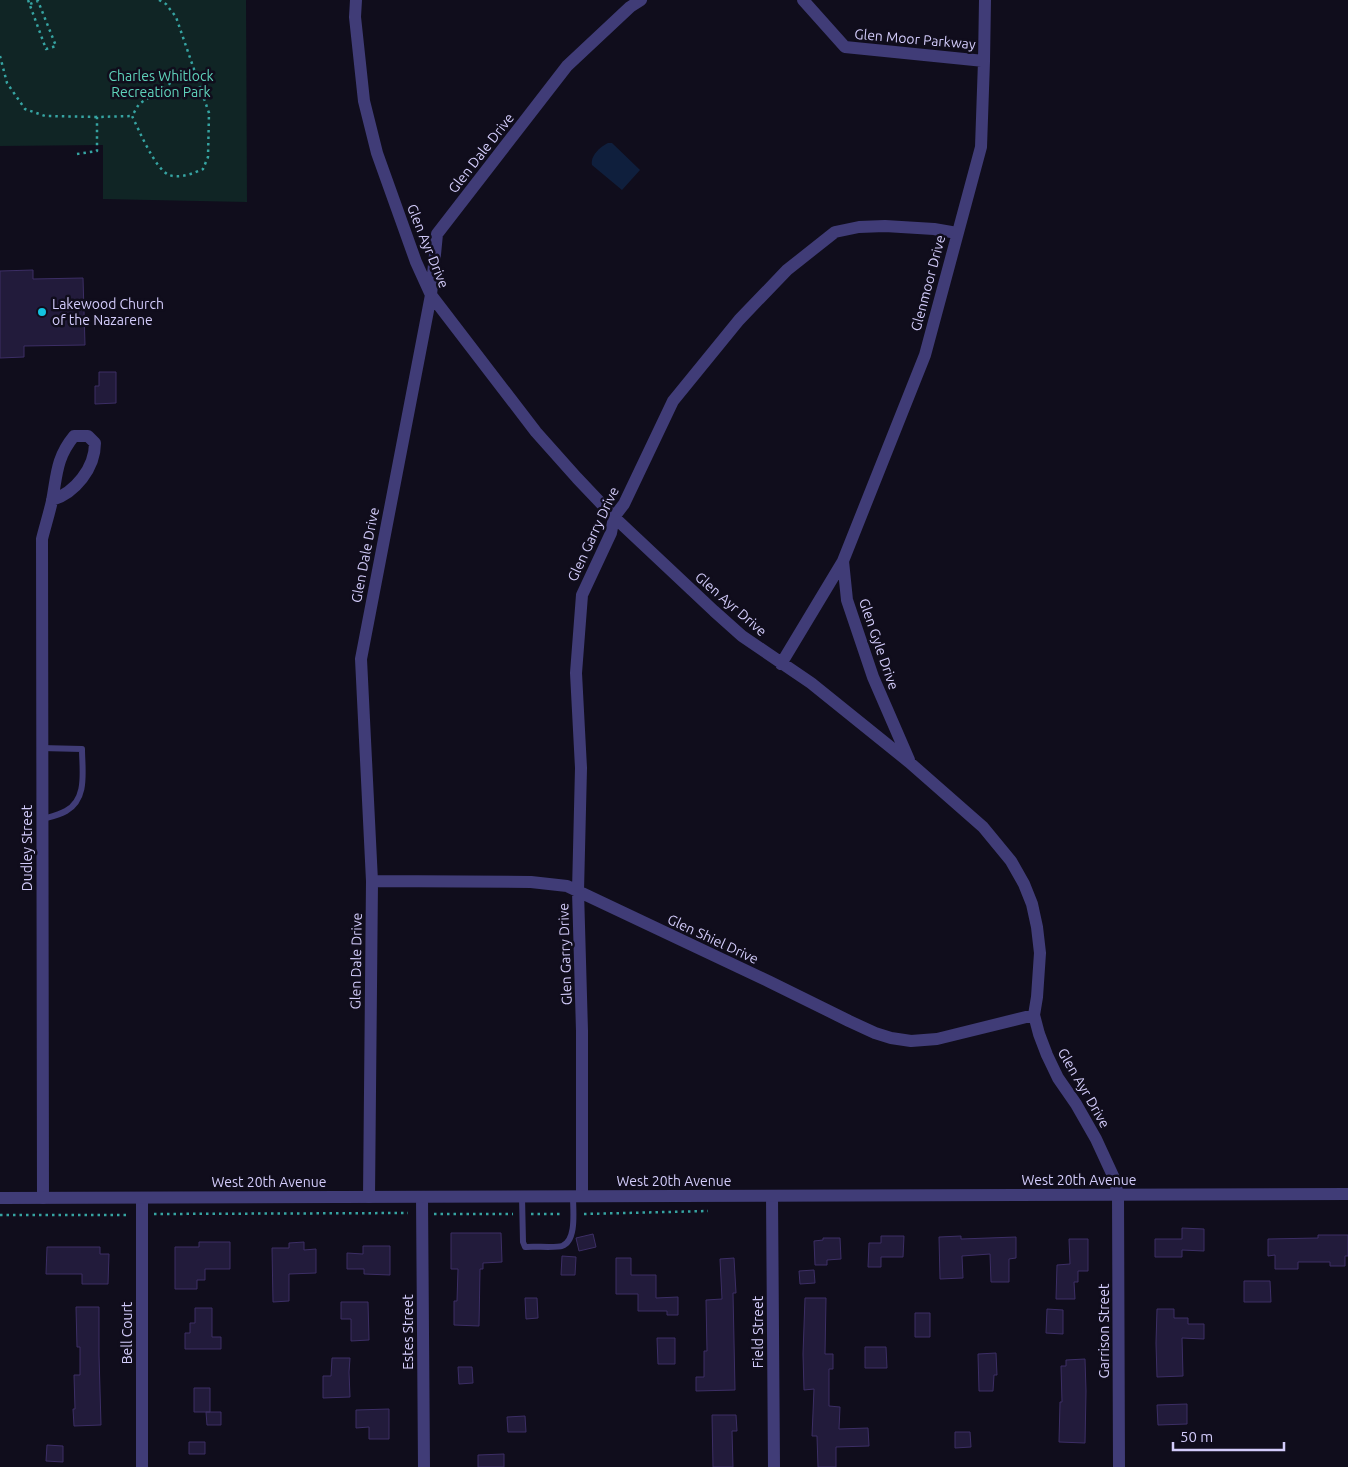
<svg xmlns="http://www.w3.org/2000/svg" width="1348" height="1467" font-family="Ubuntu,sans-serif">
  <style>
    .green { fill: #102525 }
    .water { fill: #0f1f3d }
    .building { fill: #221b3b; stroke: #3c2e65 }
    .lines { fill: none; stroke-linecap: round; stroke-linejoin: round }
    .path { stroke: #36a4a2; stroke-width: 2.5; stroke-dasharray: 2.5 4; stroke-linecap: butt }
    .service { stroke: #403c77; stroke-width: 6 }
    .minor { stroke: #403c77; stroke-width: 12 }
    .tertiary { stroke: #403c77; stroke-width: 12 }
    .poi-dot { fill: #13c3e0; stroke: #100d1c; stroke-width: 2 }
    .labels { text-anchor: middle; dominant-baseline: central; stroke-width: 5; stroke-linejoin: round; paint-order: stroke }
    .street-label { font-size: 14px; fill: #d3ccfb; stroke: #100d1c }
    .park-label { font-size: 14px; fill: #5fd3bb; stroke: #100d1c }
    .poi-label { font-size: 14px; fill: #d3ccfb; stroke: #100d1c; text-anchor: start }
  </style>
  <rect width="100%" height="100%" fill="#100d1c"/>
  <path class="green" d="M0,0H246L247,202L103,199V145L0,146Z"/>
  <path class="water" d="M608,143H612L640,170L622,190L592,165C590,156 600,147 608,143Z"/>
  <path class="building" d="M33,270V279L83,278L85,345L24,346V357L0,358V271Z
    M99,372H116V403L95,404V386H99Z
    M1182,1228L1204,1229V1251L1182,1250V1257H1155V1239H1182Z
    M451,1233H501L502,1262L483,1263V1269H480L479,1326L454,1325V1301H457L458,1269H451Z
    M593,1234L596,1247L579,1251L576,1238Z
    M1318,1235H1348V1256H1345V1266H1330V1262H1298V1269H1275V1255L1268,1256V1239L1318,1238Z
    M881,1236H904L903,1257H881V1267H868L869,1243H881Z
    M961,1236V1239L1016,1237V1258L1009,1259V1282H991L990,1254L962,1256L963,1278L940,1279L939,1237Z
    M823,1238H840L841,1259L827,1260V1265H815L814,1241L823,1240Z
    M1069,1239H1088V1271H1078V1282H1074L1075,1299H1056L1057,1265L1070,1264Z
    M199,1242H230V1269H205V1280H197V1289H175V1247H199Z
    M304,1242V1250L316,1249V1273L289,1274V1301L273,1302L272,1248H289V1243Z
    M363,1246H390V1275L364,1274V1269H347V1253L363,1254Z
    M47,1247H100V1254H109L108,1284H82V1274H46Z
    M562,1256L576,1257L575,1275H561Z
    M616,1258H631V1275H656V1298L678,1297V1315H667V1311H638V1294H616Z
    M734,1258L736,1293H733L735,1390L696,1391V1377H704V1351H707L706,1300L722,1299L720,1259Z
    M814,1270L815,1283L800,1284L799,1271Z
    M1244,1281H1270L1271,1302H1244Z
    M525,1298H537L538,1318L526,1319Z
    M805,1298H826L825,1354H833V1369H829V1406L840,1407L839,1429L868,1428L869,1446L836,1447V1467H818L817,1436H812L814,1389L804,1390L803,1354Z
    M341,1302H368L369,1340L351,1341V1319H341Z
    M76,1307H99V1355L101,1425L74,1426L73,1409H75L74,1375H80V1347H77Z
    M195,1308H212V1337H221V1349H185V1333H190V1323H195Z
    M1047,1309L1063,1310V1334L1046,1333Z
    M1157,1309H1174V1318H1188V1324H1204V1339L1182,1338L1183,1376L1157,1377L1156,1343Z
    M915,1313H930V1337H915Z
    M657,1338H675V1364H658Z
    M865,1347H886L887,1368H865Z
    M996,1353L997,1375H994L993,1391H979L978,1354Z
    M332,1358H350L349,1372L350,1397L323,1398V1376H331Z
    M1085,1359L1086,1391L1085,1443L1059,1442L1060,1402H1062L1061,1366H1066V1360Z
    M458,1367H472L473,1383L459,1384Z
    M194,1388H210V1412H194Z
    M1187,1404V1424L1158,1425L1157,1405Z
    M389,1409V1439H369V1427L356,1428V1410Z
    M206,1412H221V1425H207Z
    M712,1415H736L737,1431H732L733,1467H713Z
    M525,1416L526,1432H508L507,1417Z
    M955,1432H970L971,1447L955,1448Z
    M189,1442H205V1454H189Z
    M47,1445L63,1446V1462L46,1461Z
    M504,1454V1467H478V1455Z"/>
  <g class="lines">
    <path class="path" d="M28,0L46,49L56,46L38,1L30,4
      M159,0L166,4L176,17L209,113L208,157L203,169C194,173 180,179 169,175C155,169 139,130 132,116L139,104L193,68
      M0,56L7,83L25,109L45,116L97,117
      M77,154L97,151V117L132,116
      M154,1214L408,1213
      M434,1214H513
      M531,1214H563
      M584,1214L708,1211
      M0,1215H128"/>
    <path class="service" d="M41,748L82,749C82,770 88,799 66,811C59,815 50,817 43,819
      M522,1197L523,1242L525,1247C532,1246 557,1248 562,1246C577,1241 573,1210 573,1197"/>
    <path class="minor" d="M356,0L355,17L364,101L377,153L416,262L431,295L536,432L577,478L614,517L714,611L742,636L811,683L909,762L983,827L1011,861L1024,884L1032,904L1037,927L1040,953L1037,997L1034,1015L1039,1034L1047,1055L1058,1078L1076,1104L1096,1139L1114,1178L1118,1195L1119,1467
      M803,0L845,47L984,61
      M843,561L847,600L873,677L909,760
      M781,664L843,561L925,355L981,147L984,61L985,0
      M372,881L531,882L567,886L770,982L849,1021L875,1033L891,1038L911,1041L937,1039L1034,1015
      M582,1196V1031L578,891L581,768L576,673L582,595L611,533L614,517L624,504L673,401L739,320L787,270L835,232L859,227L885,226L934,229L957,233
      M772,1196L774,1467
      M369,1197L372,881L361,659L431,295L437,234L567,66L630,7L641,0
      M422,1197L424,1467
      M43,1198L42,539C45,527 49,514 52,501C57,475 56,458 74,436H88L95,443C95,468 75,493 52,500
      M142,1467V1198"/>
    <path class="tertiary" d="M0,1198L1348,1194"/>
  </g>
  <circle class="poi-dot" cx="42" cy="312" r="5"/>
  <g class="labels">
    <g class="street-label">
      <text transform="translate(915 39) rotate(5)">Glen Moor Parkway</text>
      <text transform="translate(481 153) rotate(-52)">Glen Dale Drive</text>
      <text transform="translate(428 246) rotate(68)">Glen Ayr Drive</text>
      <text transform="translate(928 283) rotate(-75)">Glenmoor Drive</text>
      <text transform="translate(593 534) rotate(-65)">Glen Garry Drive</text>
      <text transform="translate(365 555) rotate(-79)">Glen Dale Drive</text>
      <text transform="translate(731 604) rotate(41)">Glen Ayr Drive</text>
      <text transform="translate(879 644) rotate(71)">Glen Gyle Drive</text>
      <text transform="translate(27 848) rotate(-90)">Dudley Street</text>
      <text transform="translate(713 939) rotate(25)">Glen Shiel Drive</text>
      <text transform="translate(565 954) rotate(-92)">Glen Garry Drive</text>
      <text transform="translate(356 961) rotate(-89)">Glen Dale Drive</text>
      <text transform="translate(1084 1088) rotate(60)">Glen Ayr Drive</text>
      <text x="1079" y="1180">West 20th Avenue</text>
      <text x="674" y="1181">West 20th Avenue</text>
      <text x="269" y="1182">West 20th Avenue</text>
      <text transform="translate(1104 1331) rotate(-90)">Garrison Street</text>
      <text transform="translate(408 1332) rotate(-90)">Estes Street</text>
      <text transform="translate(758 1332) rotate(-90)">Field Street</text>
      <text transform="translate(127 1333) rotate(-90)">Bell Court</text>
    </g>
    <g class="park-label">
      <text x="161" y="76">Charles Whitlock<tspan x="161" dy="16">Recreation Park</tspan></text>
    </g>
    <g class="poi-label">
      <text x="52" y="304">Lakewood Church<tspan x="52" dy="16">of the Nazarene</tspan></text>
    </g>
  </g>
  <path d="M1173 1442v8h111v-8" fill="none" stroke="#d3ccfb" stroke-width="2.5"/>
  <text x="1180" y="1442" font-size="15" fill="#d3ccfb" stroke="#100d1c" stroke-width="4" paint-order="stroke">50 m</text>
</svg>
